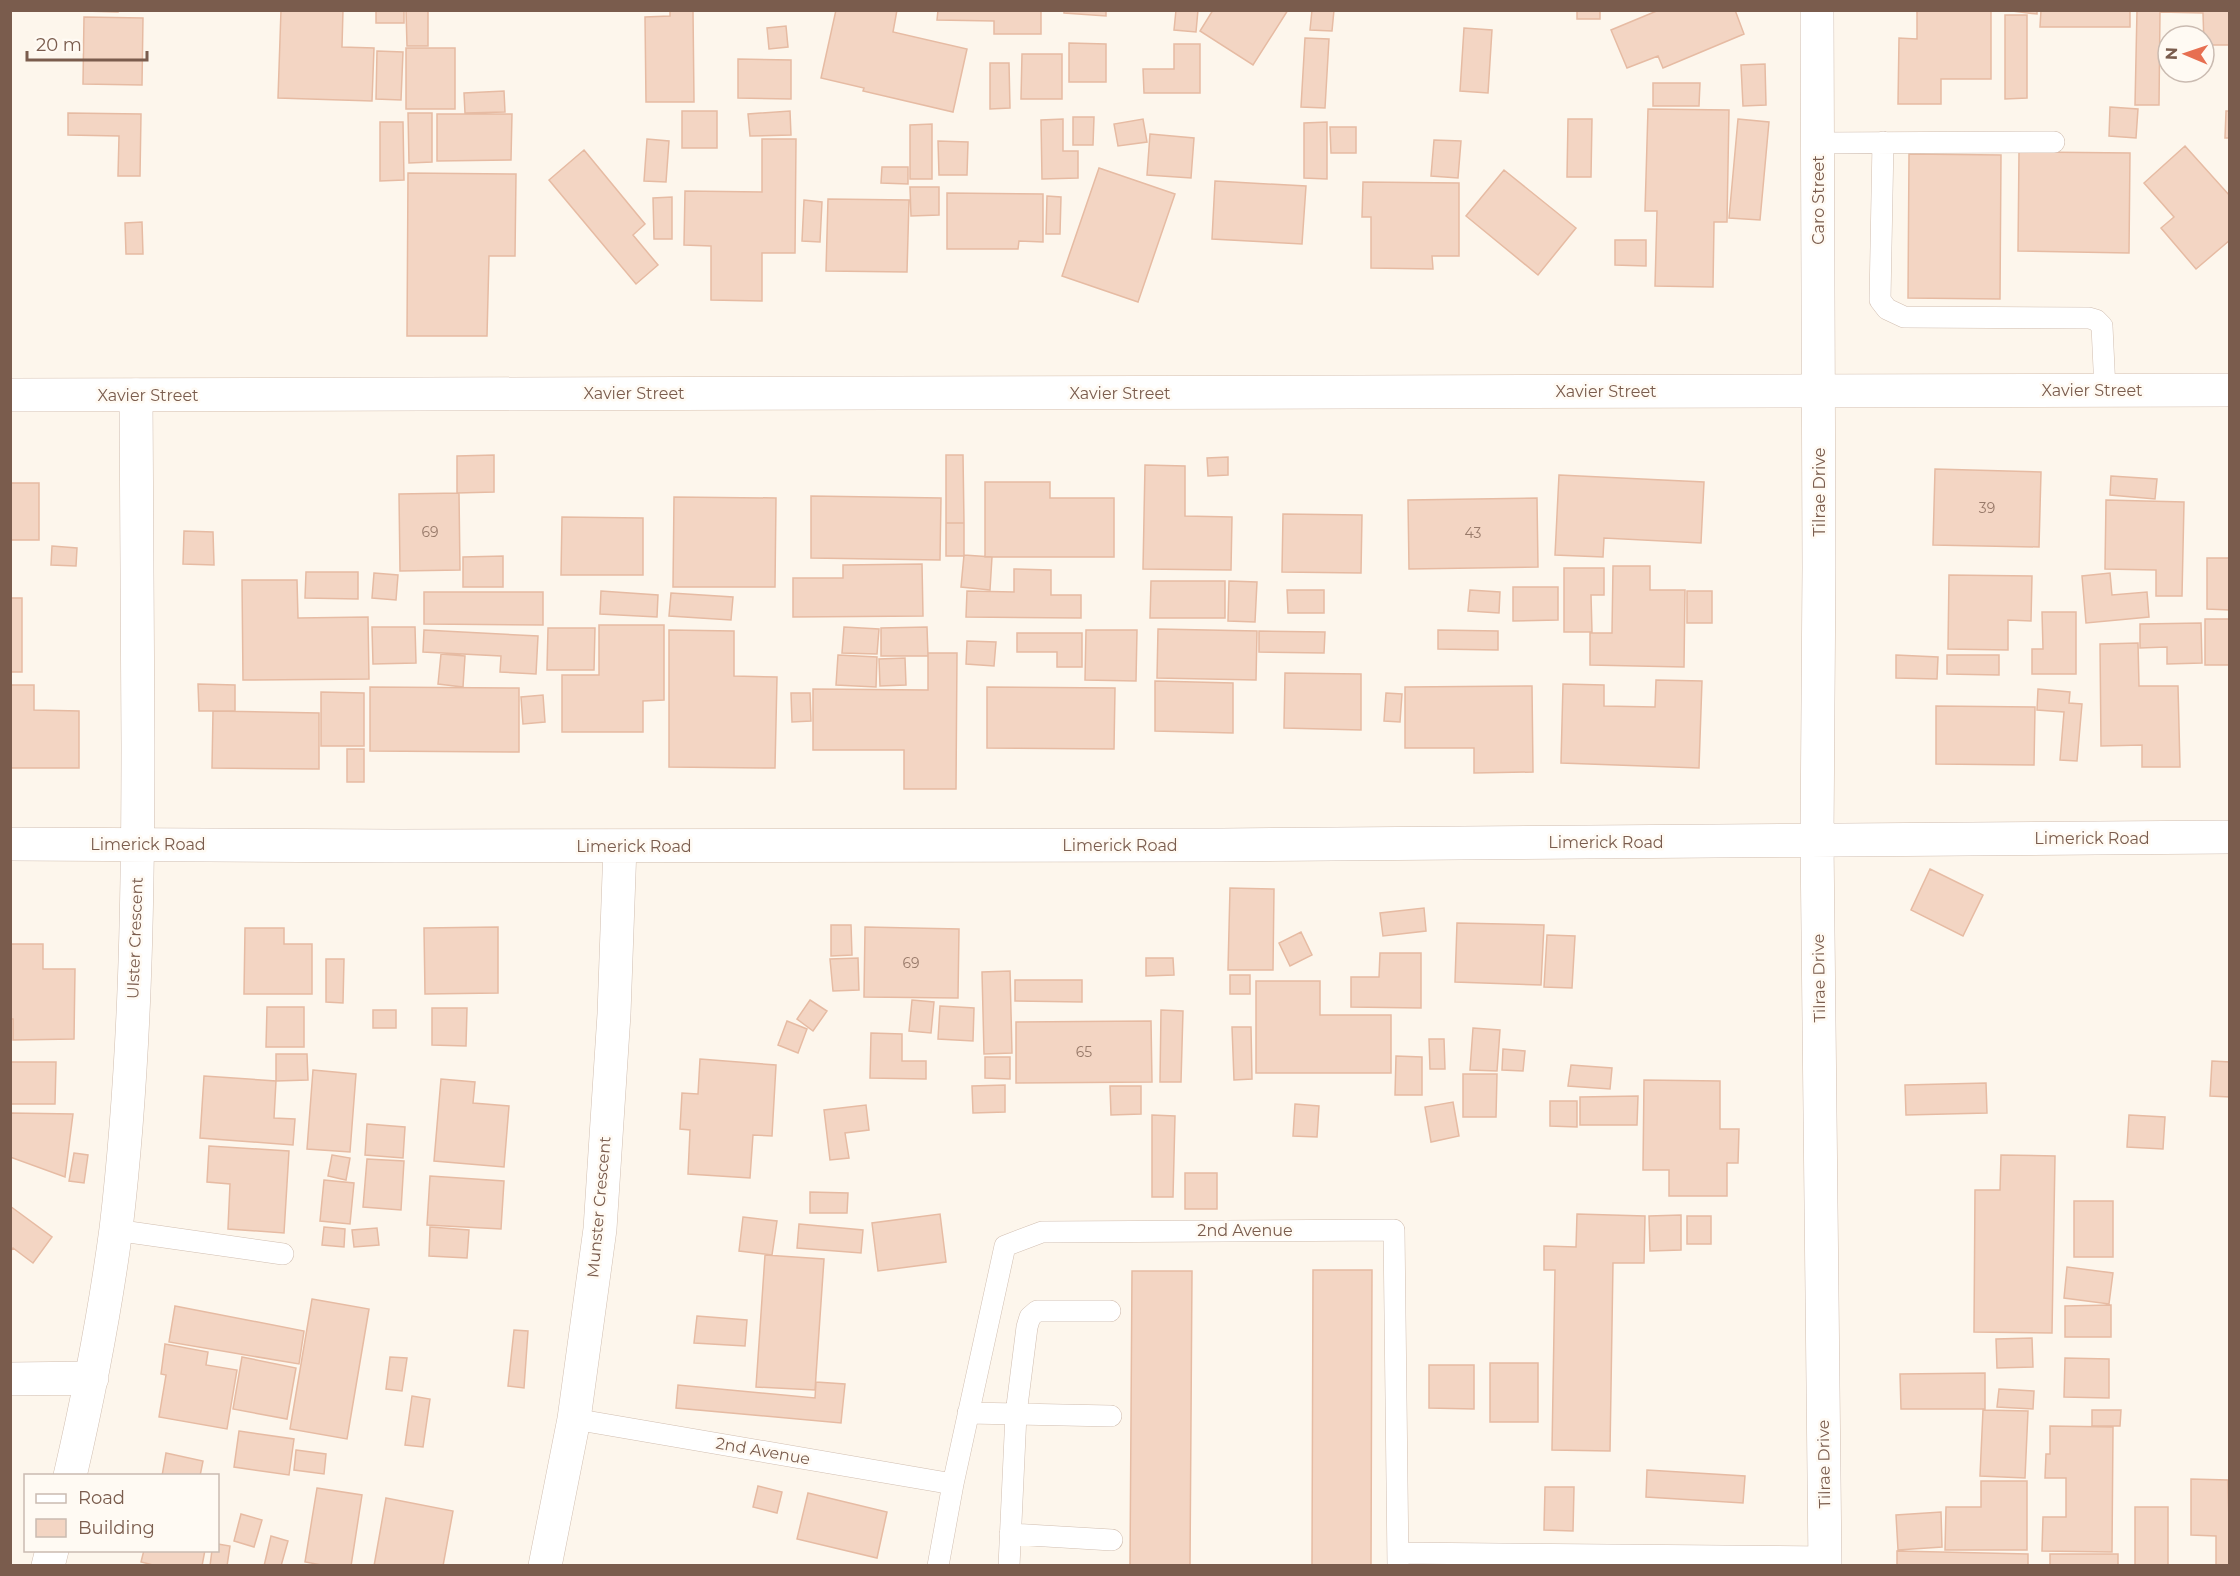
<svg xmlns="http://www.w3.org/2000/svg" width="2240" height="1576" font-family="Montserrat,sans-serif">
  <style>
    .building { fill: #f3d5c3; stroke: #e6bba3; stroke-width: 1.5 }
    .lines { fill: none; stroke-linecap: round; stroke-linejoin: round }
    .lane-casing { stroke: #d1beb0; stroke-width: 22 }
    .street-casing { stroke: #d1beb0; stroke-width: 34 }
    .secondary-casing { stroke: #d6c0b0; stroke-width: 34 }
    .lane { stroke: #fff; stroke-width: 21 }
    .street { stroke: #fff; stroke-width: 33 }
    .secondary { stroke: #fff; stroke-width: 33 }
    .labels { text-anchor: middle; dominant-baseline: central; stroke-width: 5; stroke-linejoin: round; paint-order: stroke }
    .number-label { font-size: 14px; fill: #987a6a }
    .street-label { font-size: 16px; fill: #7a5c4d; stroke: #fffaf3 }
  </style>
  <rect width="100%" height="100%" fill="#fdf6ec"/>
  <path class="building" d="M84,10H118V12L84,11Z
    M281,10H343L342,47L374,48L372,101L278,98Z
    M376,10H404V23H376Z
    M406,10H428V46H407Z
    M670,10H693L694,102H646L645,17L670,16Z
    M836,10H897L893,32L967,49L953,112L863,91L864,88L821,78Z
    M938,10H1041V34H994V21L937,20Z
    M1064,10H1106V16L1064,13Z
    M1176,10H1198L1196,32L1174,30Z
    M1213,10H1288L1253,65L1200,31Z
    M1312,10H1334L1332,31L1310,30Z
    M1577,10H1600V19H1577Z
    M1659,10H1735L1744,34L1663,68L1658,56L1627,68L1611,30Z
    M1917,10H1991V79H1941V104H1898L1899,38L1917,39Z
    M2004,10H2037V14Z
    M2041,10H2130V27H2040Z
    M2137,10H2230V45H2204L2203,13L2160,12L2159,105H2135Z
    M2005,15H2027V98L2005,99Z
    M84,17L143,18L142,85L83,84Z
    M786,26L788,47L769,49L767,28Z
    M1464,28L1492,30L1488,93L1460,91Z
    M1305,38L1329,39L1325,108L1301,107Z
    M1069,43L1106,44V82H1069Z
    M1174,44H1200V93H1144L1143,69H1174Z
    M406,48H455V109H406Z
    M377,51L403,52L401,100L376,99Z
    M1022,54H1062V99H1021Z
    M738,59L791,60V99L738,98Z
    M990,63H1009L1010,108L990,109Z
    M1765,64L1766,105L1743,106L1741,65Z
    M1653,83H1700L1699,106H1653Z
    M504,91L505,112L465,113L464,93Z
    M2110,107L2138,109L2136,138L2109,136Z
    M1648,109L1729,110L1727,222H1714L1713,287L1655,286L1657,211H1645Z
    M682,111H717V148H682Z
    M790,111L791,135L750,136L748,114Z
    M2226,111H2230V138H2225Z
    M68,113L141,114L140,176H118L119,136L68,135Z
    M408,113H432V162L409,163Z
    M437,114H512L511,160L437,161Z
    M1073,117H1094L1093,145H1073Z
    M1063,119V151H1078V178L1042,179L1041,120Z
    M1143,119L1147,142L1118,146L1114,124Z
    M1568,119H1592L1591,177H1567Z
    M1738,119L1769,122L1760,220L1729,218Z
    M380,122H403L404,180L380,181Z
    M1327,122V179L1304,178V123Z
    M932,124V179H910V125Z
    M1330,127H1356V153H1331Z
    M1150,134L1194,138L1191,178L1147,175Z
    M647,139L669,141L666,182L644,181Z
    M762,139H796L795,253H762V301L711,300V246L684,245L685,191L762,192Z
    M1434,140L1461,141L1458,178L1431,176Z
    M938,141L968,142L967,175H939Z
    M2185,146L2230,196V240L2196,269L2161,228L2174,217L2144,183Z
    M584,150L645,224L633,235L658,265L636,284L549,180Z
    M2019,152L2130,153L2129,253L2018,251Z
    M1909,154L2001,155L2000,299L1908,298Z
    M882,167H908V184L881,183Z
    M1099,168L1175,194L1138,302L1062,276Z
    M1504,170L1576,228L1538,275L1466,216Z
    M408,173L516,174L515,256H489L487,336H407Z
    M1215,181L1306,186L1302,244L1212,239Z
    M1363,182L1459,183V256H1432L1433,269L1371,268V217H1362Z
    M910,187H939V215L911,216Z
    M947,193L1043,194V242L1019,241L1018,249H947Z
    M1047,196L1061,197L1060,234H1046Z
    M672,197V239H654L653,198Z
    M828,199L909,200L907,272L826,271Z
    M804,200L822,202L820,242L802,241Z
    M142,222L143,254H126L125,223Z
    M1615,240H1646V266L1615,265Z
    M494,455V492L457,493V456Z
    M946,455H963L964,523H946Z
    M1228,457V475L1208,476L1207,458Z
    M1145,465L1185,466V516L1232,517L1231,570L1143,569Z
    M1935,469L2041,472L2039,547L1933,545Z
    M1559,475L1704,482L1701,543L1604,538L1603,557L1555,555Z
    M2111,476L2157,479L2155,499L2110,495Z
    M985,482H1050V498H1114V557H985Z
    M10,483H39V540H10Z
    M459,493L460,570L400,571L399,494Z
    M811,496L941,498L940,560L811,558Z
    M674,497L776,498L775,587H673Z
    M1537,498L1538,567L1409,569L1408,500Z
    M2106,500L2184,502L2182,596H2156V570L2105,569Z
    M1283,514L1362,515L1361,573L1282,572Z
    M562,517L643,518V575H561Z
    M946,523H964V556H946Z
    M184,531L213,532L214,565L183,564Z
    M52,546L77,548L76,566L51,565Z
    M964,555L992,557L990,590L961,587Z
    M503,556V587H463V557Z
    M2207,558H2230V610L2207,609Z
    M922,564L923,616L793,617V578H843V565Z
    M1613,566H1650V590H1685L1684,667L1590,665V633H1612Z
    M1564,568H1604V595H1591L1592,632H1564Z
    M1014,569L1051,570V595H1081V618L966,617L967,591L1014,592Z
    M306,572H358V599L305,598Z
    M374,573L398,575L396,600L372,598Z
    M2110,573L2112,595L2147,592L2149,617L2086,623L2082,576Z
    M1949,575L2032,576L2031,621L2008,620V650L1948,649Z
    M242,580H297L298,618L368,617L369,679L243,680Z
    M1151,581H1225V618H1150Z
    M1229,581L1257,582L1255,622L1228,621Z
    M1513,587H1558V620L1513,621Z
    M1287,590H1324V613H1288Z
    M1470,590L1500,592L1499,613L1468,611Z
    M601,591L658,595L657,617L600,614Z
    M1687,591H1712V623H1687Z
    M424,592H543V625L424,624Z
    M671,593L733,597L731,620L669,616Z
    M10,598H22V672H10Z
    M2042,612H2076V674H2032V649H2043Z
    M2205,619H2230V665H2205Z
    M2201,623L2202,663L2167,664V647L2140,648V624Z
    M599,625H664V700L643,701V732H562V675H599Z
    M372,627H415L416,663L373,664Z
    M844,627L879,629L877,654L842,653Z
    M927,627L928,656H881V628Z
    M548,628H595L594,670H547Z
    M1158,629L1257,631L1256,680L1157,678Z
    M424,630L538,636L536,674L500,672L501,656L423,652Z
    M669,630L734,631V676L777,677L775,768L669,767Z
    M1086,630H1137L1136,681L1085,680Z
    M1438,630L1498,631V650L1438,649Z
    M1259,631L1325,632L1324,653L1259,652Z
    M1017,633H1082V667H1057V652H1017Z
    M967,641L996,642L994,666L966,664Z
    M2138,643L2139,686H2178L2180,767H2142V745L2101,746L2100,644Z
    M928,653H957L956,789H904V750H813V689L928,690Z
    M441,654L465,656L463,687L438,684Z
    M838,655L877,657L876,687L836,685Z
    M1896,655L1938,657L1937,679L1896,678Z
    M1947,655H1999V675L1947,674Z
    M905,658L906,685L880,686L879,659Z
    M1285,673L1361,674V730L1284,728Z
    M1656,680L1702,681L1699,768L1561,763L1563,684L1604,685V706L1655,707Z
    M1155,681L1233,683V733L1155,731Z
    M198,684L235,685V711H199Z
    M10,685H34V710L79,711V768H10Z
    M1532,686L1533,772L1474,773V748H1405V687Z
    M370,687L519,688V752L370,751Z
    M987,687L1115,688L1114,749L987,748Z
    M2038,689L2070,692L2069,703L2082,704L2077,761L2060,760L2064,712L2037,710Z
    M321,692L364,693V746H321Z
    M791,693H810L811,721L792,722Z
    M1386,693L1402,694L1400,722L1384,721Z
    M543,695L545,722L523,724L521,697Z
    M1936,706L2035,707L2034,765L1936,764Z
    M213,711L319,713V769L212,768Z
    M347,749H364V782H347Z
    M1930,869L1983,895L1963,936L1911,910Z
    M1230,888L1274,889L1273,970H1228Z
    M1424,908L1426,931L1383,936L1380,913Z
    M1457,923L1544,925L1541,985L1455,982Z
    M831,925H851L852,955L831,956Z
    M498,927V993L425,994L424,928Z
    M865,927L959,929L958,998L864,997Z
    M245,928H284V944H312V994H244Z
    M1301,932L1312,955L1290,966L1279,943Z
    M1547,935L1575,936L1572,988L1544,987Z
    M10,944H43V969H75L74,1039L13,1040V1019H10Z
    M1380,953H1421V1008L1351,1007V977H1379Z
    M858,958L859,990L833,991L830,959Z
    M1146,958H1173L1174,975L1146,976Z
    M326,959H344L343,1003L326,1002Z
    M1010,971L1012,1053L984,1054L982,972Z
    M1230,975H1250V994H1230Z
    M1015,980H1082V1002L1015,1001Z
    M1256,981H1320V1015H1391V1073H1256Z
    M810,1000L827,1011L813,1031L797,1019Z
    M912,1000L934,1002L931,1033L909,1031Z
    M940,1006L974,1008L973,1041L938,1039Z
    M267,1007H304V1047H266Z
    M432,1008H467L466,1046L432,1045Z
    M373,1010H396V1028H373Z
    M1161,1010L1183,1011L1181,1082H1160Z
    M787,1021L807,1029L798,1053L778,1045Z
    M1151,1021L1152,1082L1016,1083V1022Z
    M1232,1027H1251L1252,1079L1234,1080Z
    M1473,1028L1500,1030L1497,1071L1470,1070Z
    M871,1033L902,1034V1061H926V1079L870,1078Z
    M1429,1039H1444L1445,1069H1430Z
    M1503,1049L1525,1051L1523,1071L1502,1070Z
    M276,1054H307L308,1080L276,1081Z
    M1396,1056L1422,1057V1095H1395Z
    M985,1057H1010V1079L985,1078Z
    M700,1059L776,1065L772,1136L753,1135L750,1178L688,1174L690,1130L680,1129L682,1093L698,1094Z
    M2212,1061L2230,1062V1097L2210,1096Z
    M10,1062H56L55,1104H10Z
    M1571,1065L1612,1068L1610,1089L1568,1086Z
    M313,1070L356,1074L350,1152L307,1149Z
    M1463,1074H1497L1496,1117H1463Z
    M204,1076L276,1081L274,1118L295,1119L293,1145L200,1138Z
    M441,1079L475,1082L473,1103L509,1106L504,1167L434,1161Z
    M1644,1080L1720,1081V1129H1739L1738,1163H1727V1196H1669V1170H1643Z
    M1986,1083L1987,1113L1906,1115L1905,1085Z
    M1005,1085V1112L973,1113L972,1086Z
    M1110,1086H1141V1114L1111,1115Z
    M1638,1096L1637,1125H1580V1097Z
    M1550,1101H1577V1127L1550,1126Z
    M1453,1102L1459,1136L1431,1142L1425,1107Z
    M1295,1104L1319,1106L1317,1137L1293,1136Z
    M866,1105L869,1130L845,1133L849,1158L830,1160L824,1110Z
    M10,1113L73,1114L65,1177L10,1157Z
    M1152,1115L1175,1116L1173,1197H1152Z
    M2129,1115L2165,1117L2163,1149L2127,1147Z
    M367,1124L405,1127L403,1158L365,1155Z
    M209,1146L289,1151L284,1233L228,1229L230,1184L207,1182Z
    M74,1153L88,1155L84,1183L69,1181Z
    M332,1155L350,1158L346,1180L328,1176Z
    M2001,1155L2055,1156L2052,1333L1974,1332L1975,1190H2000Z
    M367,1159L404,1161L401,1210L363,1207Z
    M1185,1173H1217V1209H1185Z
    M430,1176L504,1181L501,1229L427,1225Z
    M324,1180L354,1183L350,1224L320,1221Z
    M810,1192L848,1193L847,1213H810Z
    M2074,1201H2113V1257H2074Z
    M10,1206L52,1237L33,1263L13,1248L10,1252Z
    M940,1214L946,1262L878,1271L872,1223Z
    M1577,1214L1645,1216L1644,1263H1613L1610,1451L1552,1450L1555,1270H1544V1246L1576,1247Z
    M1681,1215V1250L1650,1251L1649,1216Z
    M1687,1216H1711V1244H1687Z
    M743,1217L777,1221L772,1255L739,1251Z
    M799,1224L863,1230L861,1253L797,1248Z
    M324,1227L345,1229L344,1247L322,1245Z
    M430,1227L469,1230L467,1258L429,1256Z
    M377,1228L379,1245L354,1247L352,1230Z
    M765,1255L824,1259L815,1390L756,1387Z
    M2067,1267L2113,1273L2109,1304L2064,1298Z
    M1313,1270H1372L1371,1566H1312Z
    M1132,1271H1192L1190,1566H1130Z
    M312,1299L369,1309L347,1439L290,1429Z
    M2111,1305V1337H2065V1306Z
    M175,1306L304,1331L299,1364L169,1342Z
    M697,1316L747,1320L745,1346L694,1343Z
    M514,1330L528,1331L524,1388L508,1386Z
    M2032,1338L2033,1367L1997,1368L1996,1339Z
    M165,1344L208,1352L206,1365L237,1370L227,1429L159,1417L166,1375L161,1374Z
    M242,1357L296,1368L287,1419L233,1409Z
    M390,1357L407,1358L402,1391L386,1389Z
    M2065,1358L2109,1359V1398L2064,1397Z
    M1490,1363H1538V1422H1490Z
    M1429,1365H1474V1409L1429,1408Z
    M1985,1373V1409H1901L1900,1374Z
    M816,1382L845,1384L841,1423L676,1408L678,1385L815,1398Z
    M1999,1389L2034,1391L2033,1409L1997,1407Z
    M412,1396L430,1399L423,1447L405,1445Z
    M1983,1410L2028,1411L2025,1478L1980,1476Z
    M2092,1410H2121L2120,1426H2092Z
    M2050,1426L2113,1427L2112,1552L2042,1551L2043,1517H2066V1478H2045L2046,1454H2050Z
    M239,1431L294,1439L289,1475L234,1467Z
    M296,1450L326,1454L324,1474L294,1470Z
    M166,1453L203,1461L200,1476H162Z
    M1647,1470L1745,1476L1743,1503L1646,1497Z
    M2191,1479L2228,1480L2230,1566H2194L2216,1565V1536L2191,1535Z
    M1981,1481H2027V1550H1945L1946,1507H1981Z
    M758,1486L782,1492L777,1513L753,1507Z
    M1545,1487H1574L1573,1531L1544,1530Z
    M317,1488L362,1495L351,1566H327L305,1562Z
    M808,1493L887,1512L877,1558L797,1539Z
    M386,1498L453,1511L443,1566H374Z
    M2135,1507H2168V1566H2135Z
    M1941,1512L1942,1547L1898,1550L1896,1515Z
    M241,1514L262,1520L254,1547L234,1541Z
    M271,1536L288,1541L281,1566H264Z
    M218,1544L230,1546L227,1566H210L212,1550H218Z
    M144,1550H205L202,1566H157L141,1562Z
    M1897,1551L2028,1554V1566H1897Z
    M2050,1554H2118V1566H2050Z"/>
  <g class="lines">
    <g class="lane-casing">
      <path id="lane" d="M1883,142L1880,300L1887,309L1904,317L2089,318L2096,320L2102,326L2105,390
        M1818,143L2054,142
        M115,1230L283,1254
        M968,1413L1111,1416
        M574,1419L953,1484
        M1010,1534L1112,1540
        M1398,1553L1825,1557
        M938,1566L953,1484L1005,1246L1042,1232L1394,1230L1398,1566
        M1009,1566L1016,1414L1027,1327L1030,1317L1037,1311H1110"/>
    </g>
    <g class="street-casing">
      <path id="street" d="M1817,10L1819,567L1817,840L1825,1566
        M10,844L395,846L1222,845L2230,837
        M10,1379L92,1378
        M70,1476C89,1394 105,1312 116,1229C135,1068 138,906 138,744C138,628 137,512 136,395
        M48,1566L52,1550
        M545,1566L574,1419L600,1229L614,1014L620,846"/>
    </g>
    <g class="secondary-casing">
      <path id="secondary" d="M10,395L2230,390"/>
    </g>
    <use href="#lane" class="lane"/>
    <use href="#street" class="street"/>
    <use href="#secondary" class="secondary"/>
  </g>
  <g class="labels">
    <g class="number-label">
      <text x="1987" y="508">39</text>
      <text x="430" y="532">69</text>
      <text x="1473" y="533">43</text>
      <text x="911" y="963">69</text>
      <text x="1084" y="1052">65</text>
    </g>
    <g class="street-label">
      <text transform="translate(1818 200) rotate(-90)">Caro Street</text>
      <text x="2092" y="390">Xavier Street</text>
      <text x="1606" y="391">Xavier Street</text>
      <text x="634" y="393">Xavier Street</text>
      <text x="1120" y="393">Xavier Street</text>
      <text x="148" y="395">Xavier Street</text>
      <text transform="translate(1819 492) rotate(-90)">Tilrae Drive</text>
      <text x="2092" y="838">Limerick Road</text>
      <text x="1606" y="842">Limerick Road</text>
      <text x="148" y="844">Limerick Road</text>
      <text x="1120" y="845">Limerick Road</text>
      <text x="634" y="846">Limerick Road</text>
      <text transform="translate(135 938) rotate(-88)">Ulster Crescent</text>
      <text transform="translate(1819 978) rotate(-91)">Tilrae Drive</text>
      <text transform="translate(599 1207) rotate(-85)">Munster Crescent</text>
      <text x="1245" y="1230">2nd Avenue</text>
      <text transform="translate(763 1451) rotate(10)">2nd Avenue</text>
      <text transform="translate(1824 1464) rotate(-91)">Tilrae Drive</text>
    </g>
  </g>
  <rect width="2240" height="1576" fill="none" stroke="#7a5c4d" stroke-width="24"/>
  <rect x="24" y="1474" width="195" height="78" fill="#fffaf3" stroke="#cabbb1" stroke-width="1.5"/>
  <rect x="36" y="1494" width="30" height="9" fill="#ffffff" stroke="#cabbb1" stroke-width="1.5"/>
  <text x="78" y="1504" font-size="18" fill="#7a5c4d">Road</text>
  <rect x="36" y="1519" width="30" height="18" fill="#f3d5c3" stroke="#cabbb1" stroke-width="1.5"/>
  <text x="78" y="1534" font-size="18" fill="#7a5c4d">Building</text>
  <g transform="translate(2186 54) rotate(272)"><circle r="28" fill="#fffaf3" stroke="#cabbb1" stroke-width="1.5"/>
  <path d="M0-4.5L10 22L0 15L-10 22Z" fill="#e76f51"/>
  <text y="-9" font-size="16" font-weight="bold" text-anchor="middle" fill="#7a5c4d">N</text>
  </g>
  <path d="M27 51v9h120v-9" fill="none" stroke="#7a5c4d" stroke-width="3"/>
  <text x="36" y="51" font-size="18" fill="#7a5c4d" stroke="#fffaf3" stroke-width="4.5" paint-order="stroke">20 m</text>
</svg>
